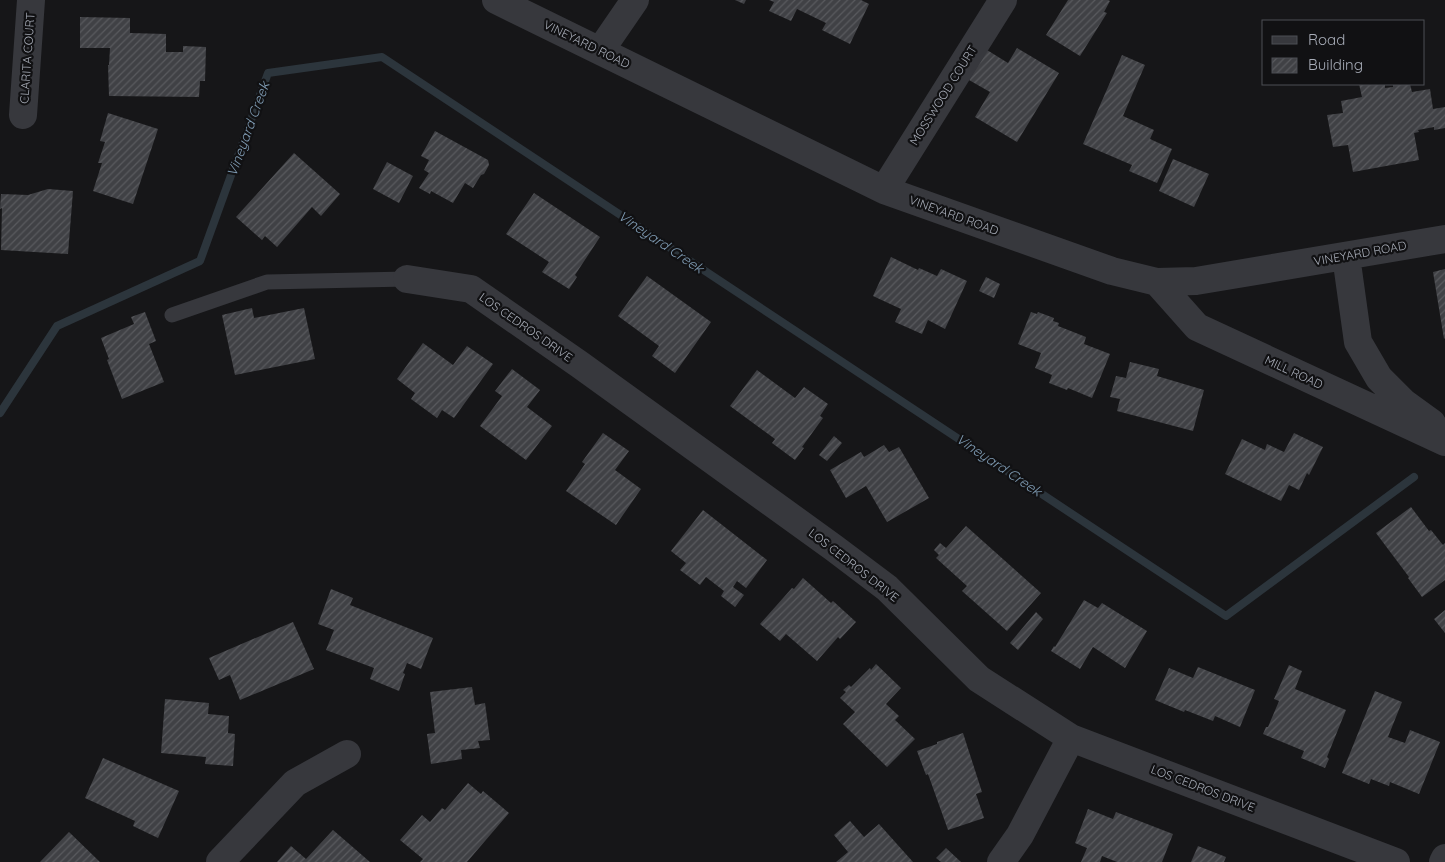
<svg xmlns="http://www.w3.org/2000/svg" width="1445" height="862" font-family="Quicksand,sans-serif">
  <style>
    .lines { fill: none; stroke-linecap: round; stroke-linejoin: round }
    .stream { stroke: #2c353c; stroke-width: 8 }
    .building { fill: url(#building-hatch) }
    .lane { stroke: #37383d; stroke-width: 15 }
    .street { stroke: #37383d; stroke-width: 28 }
    .labels { text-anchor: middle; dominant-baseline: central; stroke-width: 4.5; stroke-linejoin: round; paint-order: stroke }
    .street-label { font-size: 12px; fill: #a8adb8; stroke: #111113 }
    .water-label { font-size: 14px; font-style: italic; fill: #7f9bb3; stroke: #111113 }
  </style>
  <defs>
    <pattern id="building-hatch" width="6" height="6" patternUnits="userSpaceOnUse" patternTransform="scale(1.25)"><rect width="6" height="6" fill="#404145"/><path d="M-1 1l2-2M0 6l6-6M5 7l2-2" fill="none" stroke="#595a5e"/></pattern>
  </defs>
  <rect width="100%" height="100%" fill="#161618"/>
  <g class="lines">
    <path class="stream" d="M0,413L57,326L200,261L268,73L382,57L1226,616L1414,477"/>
  </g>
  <path class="building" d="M735,0H746L744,4Z
    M769,0H861L869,4L850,44L822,30L826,23L797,9L791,21L769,11L774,2Z
    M1068,0H1108L1110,1L1104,12L1107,13L1080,56L1046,35Z
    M80,17L130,18V33L166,34V52H183V46L206,47L205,81H200L199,97L109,96L108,65H109L110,48H80Z
    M1017,48L1059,73L1017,142L975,117L990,92L969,80L987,50L1008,63Z
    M1122,55L1145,65L1123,116L1154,130L1150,139L1172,149L1157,183L1129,171L1132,165L1083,144Z
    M1359,84H1385V88L1393,87V84H1410L1412,92L1430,89L1433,109L1445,107V128L1434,130V127L1418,130L1419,132L1414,133L1419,160L1353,172L1348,145L1333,147L1327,115L1343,113L1341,101L1362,97Z
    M108,113L158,129L133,204L93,191L102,163H98L105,142L100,141Z
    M435,131L488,160L489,165L484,174L481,175L473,188L465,183L453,203L431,191L430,194L419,188L429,173L424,170L429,160L421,156Z
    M294,153L340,194L321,216L312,207L277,247L265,236L262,240L236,217Z
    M1173,159L1209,174L1194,207L1159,191Z
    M387,162L413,176L399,203L373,189Z
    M48,189L73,191L68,254L1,250L2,208L0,209L1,194L28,195Z
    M534,193L600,237L575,275L577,277L569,289L542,272L549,262L506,234Z
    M891,257L918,270L919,268L937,276L941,269L967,281L945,329L928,320L922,334L895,322L901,309L873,296Z
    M1445,269V338L1444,339L1433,272Z
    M647,276L711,322L675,373L652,356L659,346L618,316Z
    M986,277L1000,284L994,298L979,291Z
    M252,308L254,318L304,308L315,359L235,375L222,315Z
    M145,312L156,341L149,344L164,382L122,399L107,360L109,359L101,338L134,324L131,317Z
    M1031,312L1037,314L1038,312L1054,318L1053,321L1059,323L1058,326L1086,337L1084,344L1110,354L1092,398L1068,388L1067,390L1049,383L1052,375L1035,368L1041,353L1018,344Z
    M423,343L453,365L467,346L493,364L454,418L442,410L437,418L411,399L415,393L397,379Z
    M1130,362L1159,369L1157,376L1204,390L1193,431L1117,411L1120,399L1110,397L1116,376L1126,378Z
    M512,369L540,390L527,407L552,426L526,460L480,426L502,396L495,391Z
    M757,370L795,398L804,387L828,404L820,416L823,418L802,447L804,448L795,460L772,443L775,439L730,406Z
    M603,433L629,451L615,470L641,489L616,525L566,491L585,464L582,462Z
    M1294,433L1323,447L1309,475L1307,473L1299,490L1289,485L1281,501L1225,474L1242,439L1265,450L1267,444L1284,452Z
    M834,436L842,443L827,461L819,455Z
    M884,445L889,452L899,447L929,498L887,522L866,486L846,498L830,470L861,452L864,457Z
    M1411,507L1429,531L1431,530L1443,545L1445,543V580L1422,597L1408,578L1409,577L1376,533Z
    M703,510L767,560L746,588L737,581L733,587L744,595L735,607L721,596L724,591L706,577L700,585L680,570L686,563L671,551Z
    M966,526L1041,593L1007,631L962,591L967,586L936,558L939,555L934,550L940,543L946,548Z
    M803,578L831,603L833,601L856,622L840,639L838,637L817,661L786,634L780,641L760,624L792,588L794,589Z
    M331,589L353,598L350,605L433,638L421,669L407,663L403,673L405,674L399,691L370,679L374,668L326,650L334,630L318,624Z
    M1084,600L1098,608L1102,603L1147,631L1125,668L1093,647L1080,669L1051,651L1054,646L1055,647Z
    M1445,610V633L1434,619Z
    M1036,612L1043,619L1018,650L1010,643Z
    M293,622L314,669L240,700L230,675L219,680L209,658Z
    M876,664L901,688L886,704L899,716L895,720L915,739L887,767L843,724L855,712L840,698L846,692L843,690L849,685L851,687L870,668L871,670Z
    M1289,665L1302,671L1295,689L1346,710L1327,757L1329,759L1325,768L1301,758L1304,751L1263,734L1266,727H1268L1279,701L1274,699Z
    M1198,667L1255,690L1240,727L1215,716L1213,721L1185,710L1184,712L1155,700L1169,668L1193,678Z
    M472,687L475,705L485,703L490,740L478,741L480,748L461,750L462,759L431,764L427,734L435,733L430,692Z
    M1375,691L1402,702L1388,737L1405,743L1410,730L1440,742L1419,794L1390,782L1389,786L1371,779L1369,784L1342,773Z
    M165,699L209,703L208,714L229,716L228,733L235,734L233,766L205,764L206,757L161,753Z
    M963,733L982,792L976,794L984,818L948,830L928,774L926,775L917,751L937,744V742Z
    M103,758L179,791L158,838L133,826L135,821L85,798Z
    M468,783L481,794L483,791L509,813L467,862H420L423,859L400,840L422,815L430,822L442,808L445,810Z
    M1088,809L1113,819L1116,812L1173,834L1162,862H1117L1102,856L1100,862H1081L1087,848L1075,843Z
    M850,821L864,837L879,824L913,862H836L848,852L834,835Z
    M333,830L370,862H277L291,846L306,859Z
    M69,832L100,862H40Z
    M1198,846L1226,857L1224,862H1191Z
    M946,848L961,862H941L936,858Z"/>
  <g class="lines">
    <path class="lane" d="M172,315L267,282L407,279"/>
    <path class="street" d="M496,0L884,190L1112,271L1157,282L1196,281L1445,239
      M600,51L635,0
      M23,115L31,0
      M884,190L1003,0
      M1346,256L1358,342L1379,378L1403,402L1432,423
      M407,279L471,289L579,364L834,548L887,588L979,679L1071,738L1396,862
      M1157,282L1197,327L1445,442
      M220,862L295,783L347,754
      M1001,862L1020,835L1071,738
      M1443,862L1445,858"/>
  </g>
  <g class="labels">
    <g class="street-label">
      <text transform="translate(587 44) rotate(26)">VINEYARD ROAD</text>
      <text transform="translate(27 58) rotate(-86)">CLARITA COURT</text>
      <text transform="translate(943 95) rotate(-58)">MOSSWOOD COURT</text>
      <text transform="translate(954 215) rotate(20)">VINEYARD ROAD</text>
      <text transform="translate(1360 253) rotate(-10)">VINEYARD ROAD</text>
      <text transform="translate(526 327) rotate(35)">LOS CEDROS DRIVE</text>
      <text transform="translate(1294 372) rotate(25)">MILL ROAD</text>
      <text transform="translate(854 565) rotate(38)">LOS CEDROS DRIVE</text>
      <text transform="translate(1203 788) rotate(21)">LOS CEDROS DRIVE</text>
    </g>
    <g class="water-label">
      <text transform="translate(248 129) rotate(-70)">Vineyard Creek</text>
      <text transform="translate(661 242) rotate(34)">Vineyard Creek</text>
      <text transform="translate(999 465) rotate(34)">Vineyard Creek</text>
    </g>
  </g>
  <rect x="1262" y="20" width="162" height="65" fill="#111113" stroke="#4d4f55"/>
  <rect x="1272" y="36" width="25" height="8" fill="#37383d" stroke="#4d4f55"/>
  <text x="1308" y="45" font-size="15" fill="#a8adb8">Road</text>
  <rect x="1272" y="58" width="25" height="15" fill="url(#building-hatch)" stroke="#4d4f55"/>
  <text x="1308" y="70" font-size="15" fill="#a8adb8">Building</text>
</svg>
